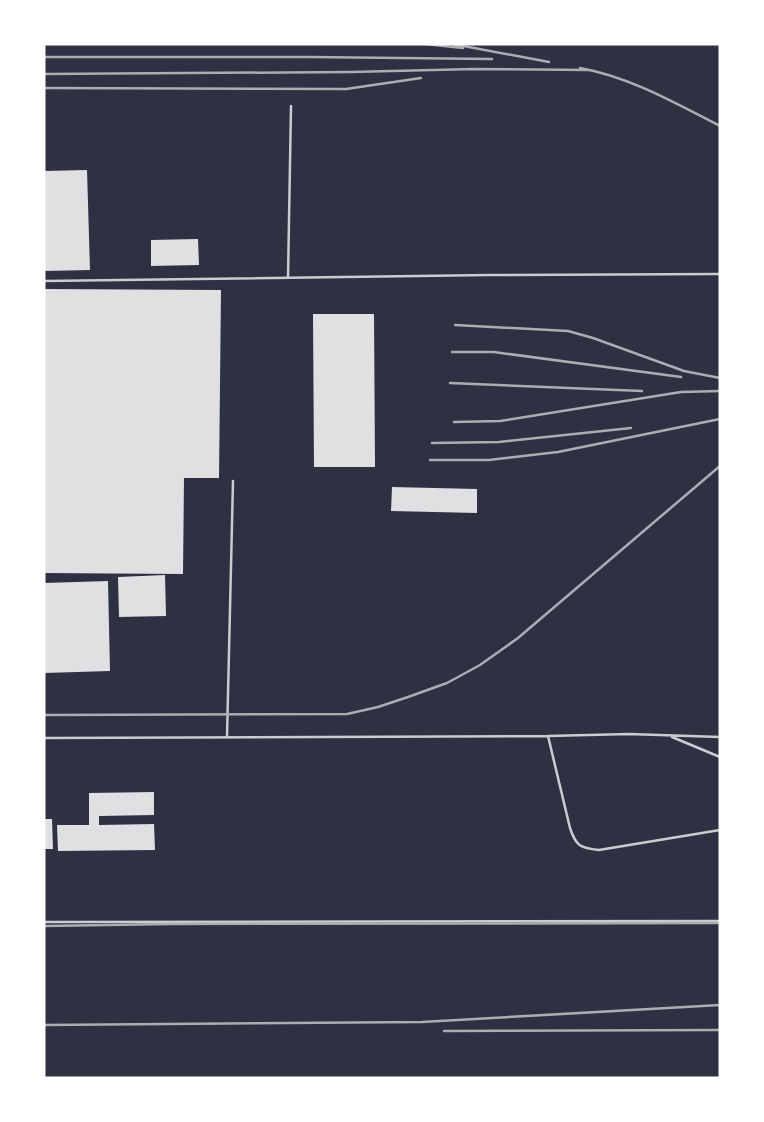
<svg xmlns="http://www.w3.org/2000/svg" width="764" height="1122" font-family="Poppins,sans-serif">
  <style>
    .building { fill: #e0e0e3 }
    .lines { fill: none; stroke-linecap: round; stroke-linejoin: round }
    .service { stroke: #caccd0; stroke-width: 2.5 }
    .rail { stroke: #abadb3; stroke-width: 2.5 }
  </style>
  <rect width="100%" height="100%" fill="#2d3142"/>
  <path class="building" d="M87,170L90,270L44,271V171Z
    M198,239L199,265L151,266V240Z
    M44,289L221,290L219,478H184L183,574L44,573Z
    M313,314H374L375,467H314Z
    M392,487L477,489V513L391,511Z
    M165,575L166,616L119,617L118,577Z
    M108,581L110,671L44,673V583Z
    M154,792V815L99,816V825L154,824L155,850L58,851L57,825H89V793Z
    M44,819H52L53,849H44Z"/>
  <g class="lines">
    <path class="service" d="M288,278L291,106
      M44,281L489,275L720,274
      M548,736L570,828C576,846 580,848 599,850L720,830
      M227,737L233,481
      M672,737L720,757
      M44,738L548,736L629,734L720,737
      M44,922L720,921"/>
    <path class="rail" d="M425,44L463,48
      M453,44L549,62
      M44,57H310L492,59
      M580,68C630,77 675,103 720,126
      M44,74L351,72L474,69L589,70
      M44,88L346,89L421,78
      M455,325L568,331L593,338L684,371L720,378
      M452,352H494L681,377
      M450,383L642,391
      M454,422L500,421L681,392L720,391
      M432,443L499,442L631,428
      M430,460H489L558,452L720,419
      M44,715L347,714L378,707L408,697L447,683L480,665L518,638L720,466
      M44,926L171,924L720,923
      M44,1025L422,1022L720,1005
      M444,1031L720,1030"/>
  </g>
  <rect width="764" height="1122" fill="none" stroke="#ffffff" stroke-width="91"/>
</svg>
